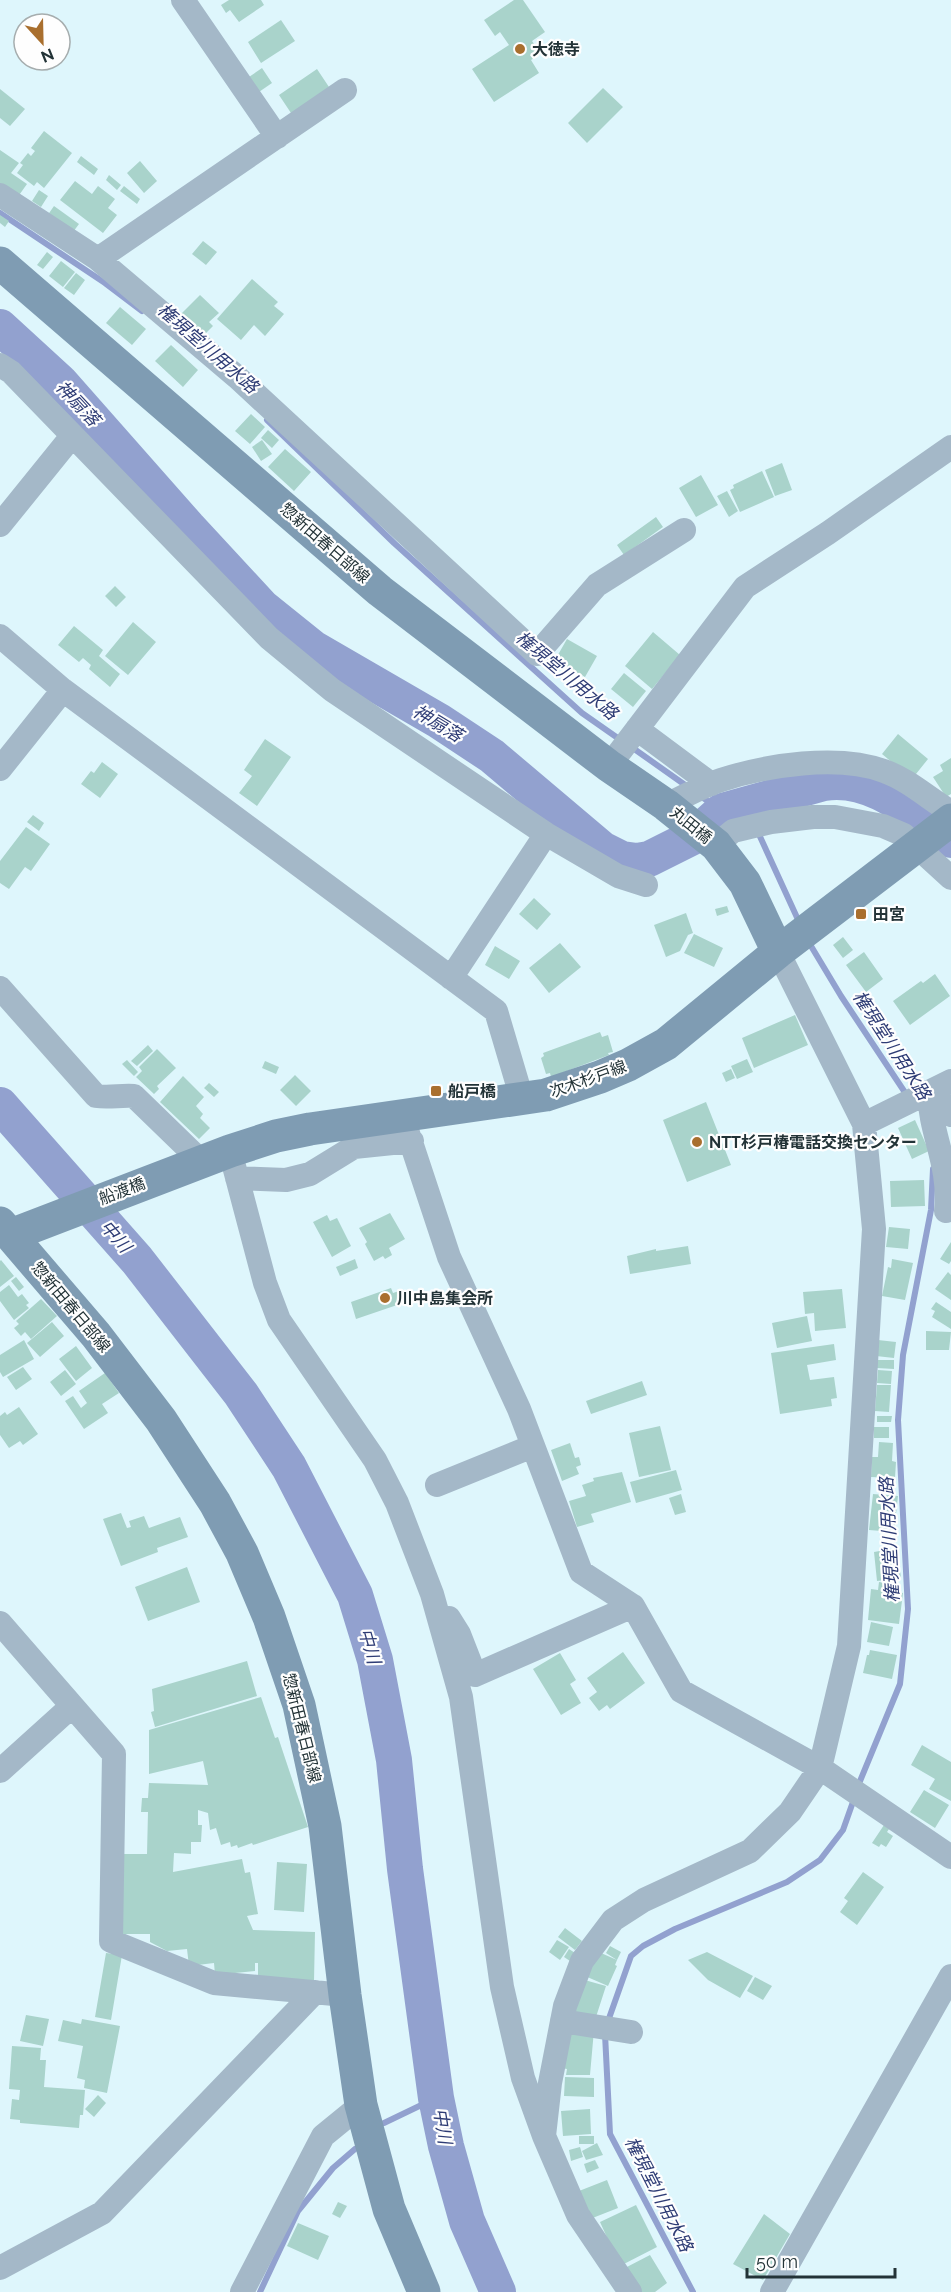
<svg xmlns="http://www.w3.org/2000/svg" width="951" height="2292" font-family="Raleway,'Noto Sans JP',sans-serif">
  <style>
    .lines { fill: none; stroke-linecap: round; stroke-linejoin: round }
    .stream { stroke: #92a1cf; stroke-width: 6 }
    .river { stroke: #92a1cf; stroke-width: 36 }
    .building { fill: #a9d3cb }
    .minor { stroke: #a4b8c8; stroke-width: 24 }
    .secondary { stroke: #7f9cb3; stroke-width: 33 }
    .poi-dot { fill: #a96f2e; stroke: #fefefe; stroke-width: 2 }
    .labels { text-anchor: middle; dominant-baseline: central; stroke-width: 4.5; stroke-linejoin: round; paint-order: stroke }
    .poi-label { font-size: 16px; font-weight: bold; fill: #233337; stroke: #fefefe; text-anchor: start }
    .street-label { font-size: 16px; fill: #233337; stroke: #fefefe }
    .water-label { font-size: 18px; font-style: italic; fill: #2e3c75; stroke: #fefefe }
  </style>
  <rect width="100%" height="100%" fill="#def6fc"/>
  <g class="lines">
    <path class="stream" d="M0,213L105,283L142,311
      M267,420L394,543L582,713L622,741
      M630,746L688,787
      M699,795L722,811L745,820
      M757,830L800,924
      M808,941L841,996L908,1097
      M858,1786L900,1684L908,1609L898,1420L903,1355L931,1210L933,1169
      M607,2024L631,1956L643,1946L675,1929L787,1882L820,1860L843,1830L854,1799
      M605,2034L610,2134L693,2292
      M384,2123L436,2098
      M260,2292L298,2211L333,2168L355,2149"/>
    <path class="river" d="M0,327L60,382L188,527L262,607L313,648L439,721L492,756L602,849L622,859L637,861L649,859L693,837L722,811L824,783C873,775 913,814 951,840
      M0,1105L137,1260L241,1394L289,1467L355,1595L375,1660L394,1760L405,1869L436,2098L446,2146L467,2221L498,2292"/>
  </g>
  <path class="building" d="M229,0H261L264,5L239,22L230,10L226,13L221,5Z
    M514,0H523L545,32L532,41L541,54L531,60L539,73L494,102L472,69L509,45L500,32L495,36L484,20Z
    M281,20L295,41L261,63L248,42Z
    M262,68L272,83L256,94L246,79Z
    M317,69L331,90L293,116L279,95Z
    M603,88L623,107L587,143L568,123Z
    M0,89L25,109L10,126L0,118Z
    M44,131L72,153L44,188L37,182L34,186L17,173L23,165L20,163L28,153L31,156L35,151L31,148Z
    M0,150L19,163L11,173L27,184L17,198L0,185Z
    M81,156L98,169L94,175L77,162Z
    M140,161L157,181L144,193L127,173Z
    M109,175L121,185L117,190L106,180Z
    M75,181L92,194L98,186L115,199L108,208L117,215L103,233L60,200Z
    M124,186L140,199L137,204L120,191Z
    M39,190L48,196L41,207L32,201Z
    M54,206L79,224L70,236L45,219Z
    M0,215L9,221L5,227L0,223Z
    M203,241L217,252L206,265L192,254Z
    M47,252L53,257L43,269L37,265Z
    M61,261L75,272L63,287L49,276Z
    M76,273L85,280L74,295L64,288Z
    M252,279L278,302L274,306L284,314L265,336L254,325L241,340L217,319Z
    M200,295L219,313L209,322L213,326L202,337L179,316Z
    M120,307L146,329L132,345L106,323Z
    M171,345L198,370L183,387L155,361Z
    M251,414L265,427L250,444L235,431Z
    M268,430L279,440L272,448L261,438Z
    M262,440L272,454L261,461L252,447Z
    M285,449L311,472L294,491L268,467Z
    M782,463L792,490L775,496L765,470Z
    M762,471L774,497L740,512L730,490L734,488L733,485Z
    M701,475L718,505L696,517L679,488Z
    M727,491L738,511L729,517L717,496Z
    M656,517L663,527L624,555L617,545Z
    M115,586L126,597L116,607L105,596Z
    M133,622L156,642L128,675L105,656Z
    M74,626L103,650L99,656L120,674L110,687L89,669L91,665L83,658L79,662L58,645Z
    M653,632L680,655L652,689L625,666Z
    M567,639L597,656L585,677L555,660Z
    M624,673L646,691L633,707L611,689Z
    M898,734L928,759L912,779L882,754Z
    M265,739L291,757L257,806L239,793L252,776L244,770Z
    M951,758V794L946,797L933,777L943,771L940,765Z
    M102,762L118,774L100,798L81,784L91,771L94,773Z
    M33,815L44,823L39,831L27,822Z
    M26,827L50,844L31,871L25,867L9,889L0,883V861Z
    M534,898L551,914L537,930L519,914Z
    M727,906L729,912L717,916L715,909Z
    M686,913L693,933L688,935L680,951L666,957L654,925Z
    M694,934L723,948L714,967L684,953Z
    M843,937L853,950L843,958L833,945Z
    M560,943L581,967L549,993L529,968Z
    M495,946L520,961L509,979L485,965Z
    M864,952L883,979L866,992L846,965Z
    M935,974L950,996L910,1025L893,1001L921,981L923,983Z
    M795,1015L808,1045L754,1068L742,1038Z
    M600,1032L602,1037L608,1035L613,1052L608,1053L609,1055L551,1077L550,1073L546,1074L541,1058L544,1056L543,1053Z
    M148,1045L153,1051L137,1066L131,1061Z
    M157,1049L176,1068L157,1086L159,1089L154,1094L136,1077L142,1071L139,1067Z
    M747,1059L753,1072L737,1079L731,1066Z
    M127,1060L138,1072L134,1076L122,1064Z
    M265,1061L279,1067L276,1074L262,1068Z
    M731,1069L735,1078L726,1082L722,1073Z
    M295,1075L311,1091L296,1106L280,1090Z
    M183,1076L204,1097L196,1106L203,1114L200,1118L210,1128L199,1139L160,1102Z
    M209,1083L219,1092L214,1097L204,1088Z
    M706,1102L731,1165L687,1182L663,1120Z
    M915,1120L929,1151L912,1159L898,1128Z
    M924,1180L925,1206L891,1207L890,1181Z
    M390,1213L405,1239L389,1248L392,1255L385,1259L383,1256L374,1261L365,1244L367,1242L359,1228Z
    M327,1215L330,1221L337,1218L351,1246L332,1257L313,1222Z
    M889,1227L910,1229L908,1249L886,1247Z
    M951,1242V1261L949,1264L940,1259Z
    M688,1246L691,1264L630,1274L627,1256L656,1249V1251Z
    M355,1259L358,1268L340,1276L336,1267Z
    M892,1259L913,1263L905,1300L882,1296L888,1267L891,1268Z
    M1,1260L14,1276L0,1287V1261Z
    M948,1272L951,1275V1300L935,1289Z
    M16,1277L24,1287L19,1291L11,1281Z
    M9,1285L18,1297L22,1294L29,1303L26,1305L29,1308L14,1320L0,1301V1292Z
    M391,1288L393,1293L399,1291L403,1303L356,1319L351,1302Z
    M842,1289L846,1328L815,1331L814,1313L805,1314L803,1292Z
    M41,1299L57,1316L31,1339L25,1332L21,1336L14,1328L19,1324L16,1321Z
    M936,1302L951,1312V1329L932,1317L935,1311L931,1309Z
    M807,1316L812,1341L777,1348L772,1323Z
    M52,1322L64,1336L40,1357L27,1343Z
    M926,1331L951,1332L949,1350H926Z
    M24,1340L34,1359L3,1377L0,1372V1355Z
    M878,1340L896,1342L894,1358L876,1356Z
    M834,1344L836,1360L807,1365L810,1380L834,1377L837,1398L831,1399L832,1406L780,1414L771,1353Z
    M76,1346L92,1368L76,1381L59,1359Z
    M877,1360H894V1369L877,1368Z
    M23,1367L32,1379L16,1390L7,1377Z
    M65,1370L76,1384L61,1396L50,1382Z
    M878,1370L892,1371L891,1384L877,1383Z
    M105,1373L119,1393L102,1404L108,1413L84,1429L65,1401L73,1396L81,1408L87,1403L79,1391Z
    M642,1381L647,1395L591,1414L586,1401Z
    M877,1385H891L889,1412L875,1411Z
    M19,1407L38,1434L23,1445L20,1441L9,1448L0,1435V1416L5,1412L7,1415Z
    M877,1416H892L891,1422H877Z
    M660,1426L671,1470L639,1477L629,1433Z
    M874,1427H889V1438H874Z
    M879,1442L893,1443L892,1461L896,1462L895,1478L871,1477L872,1457H878Z
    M570,1443L575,1458L579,1457L581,1465L576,1467L579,1474L562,1481L551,1450Z
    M676,1470L682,1490L636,1503L630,1482Z
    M622,1472L631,1502L591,1514L594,1522L577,1527L569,1501L586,1496L582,1485L594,1481L593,1478Z
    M681,1494L686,1512L675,1515L669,1498Z
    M873,1494L898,1496L894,1532L869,1530Z
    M121,1513L127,1528L131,1527L129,1521L144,1516L149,1528L180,1517L188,1537L157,1548L158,1552L121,1566L103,1519Z
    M897,1548L901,1578L877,1581L874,1552Z
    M187,1567L200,1602L148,1621L135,1587Z
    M879,1582L900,1585L899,1592L903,1593L899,1624L868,1620L871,1589L878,1590Z
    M871,1622L893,1627L889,1646L867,1642Z
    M870,1650L897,1655L892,1679L863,1673L867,1655H869Z
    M623,1652L645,1683L610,1709L607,1705L599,1711L589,1698L597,1692L587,1678Z
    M560,1653L576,1680L570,1684L581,1703L561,1715L533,1669Z
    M247,1661L257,1696L155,1727L151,1712L154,1711L152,1689Z
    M261,1697L275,1738L278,1737L308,1827L253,1845L252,1843L238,1848L237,1845L231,1847L230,1842L221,1845L216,1828L210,1830L208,1813L198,1810V1825H202L201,1842H191V1854L174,1853L173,1872L242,1859L245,1873L250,1872L258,1914L247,1916L253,1930L315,1932L314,1981L258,1980V1963H255V1971L215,1975L214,1963L189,1966L187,1949L167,1951L150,1942V1934H120L121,1854H147L148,1812H141L142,1798H148L149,1783L208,1785L203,1761L149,1774V1730Z
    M922,1745L951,1762V1801L929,1789L935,1779L911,1765Z
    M924,1790L949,1805L935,1828L910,1812Z
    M884,1825L889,1829L887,1832L893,1836L886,1847L881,1844L879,1847L872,1843Z
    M277,1862L307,1864L304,1912L274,1910Z
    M863,1872L884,1887L857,1925L840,1912L848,1901L844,1898Z
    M565,1928L582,1941L575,1950L558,1937Z
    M557,1940L569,1947L560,1960L549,1952Z
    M610,1946L621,1952L617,1960L606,1953Z
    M569,1949L575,1953L570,1961L564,1957Z
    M707,1952L753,1976L740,1998L708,1980L688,1960Z
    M106,1953L122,1955L111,2020L95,2017Z
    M601,1953L617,1960L615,1965L617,1966L608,1986L585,1976Z
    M755,1977L772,1986L763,2000L747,1991Z
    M581,1979L606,1986L595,2020L570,2014Z
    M26,2015L49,2019L43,2046L20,2041Z
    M82,2019L120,2026L107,2093L84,2088L85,2080L77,2078L83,2046L58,2041L63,2020L81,2024Z
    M568,2029L594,2030L590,2075H566L567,2069L561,2068Z
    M12,2046L41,2048L40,2060H46L44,2087L85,2090L83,2115H80L79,2128L20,2123V2120L10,2119L12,2099L19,2100L20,2090L9,2089Z
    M565,2077L594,2078V2097L564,2096Z
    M98,2095L106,2103L94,2117L85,2109Z
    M590,2109L591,2134L563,2136L561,2111Z
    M579,2136H594V2144H579Z
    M597,2143L603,2155L586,2160L582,2151Z
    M580,2147L583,2157L571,2161L569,2150Z
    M595,2160L599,2168L587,2173L584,2164Z
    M607,2180L618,2208L590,2219L579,2191Z
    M338,2202L347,2206L340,2218L332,2214Z
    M636,2205L657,2247L620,2266L600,2222Z
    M764,2214L790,2234L763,2280L733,2264Z
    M298,2223L329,2236L318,2260L287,2246Z
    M650,2255L667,2283L655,2292H637L623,2269Z"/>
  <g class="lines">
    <path class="minor" d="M183,0L277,137
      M0,195L98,259L345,90
      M98,259L237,377L537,654L597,585L684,530
      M0,365L11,372L269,638L332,690L546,834L618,876L646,885
      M0,525L72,436
      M0,636L63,690L496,1011L522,1099
      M637,729L711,784
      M609,766L745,587L828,533L951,447
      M0,769L63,690
      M666,805C684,797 702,786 721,780C767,765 838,754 884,771C909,780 929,799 951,812
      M716,845L733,831L771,822L813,817H835L883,826L904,835L951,878
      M451,978L546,834
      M0,988L96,1096C109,1098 121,1095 134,1096L201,1161
      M929,1092C930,1135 951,1165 946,1211
      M929,1092L943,1102L951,1115
      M402,1115L449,1257L519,1409L581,1572L633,1606L681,1691L820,1768L951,1857
      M864,1124L951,1081
      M230,1151L265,1283L279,1320L375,1460L397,1503L432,1594L461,1697L502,1987L523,2078L544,2136L578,2215L630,2292
      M237,1178L286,1180L310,1174L354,1147L412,1141
      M437,1485L533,1446
      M449,1618L459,1634L475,1675L633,1606
      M0,1623L114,1754L111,1941L214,1983L345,1995
      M0,1771L72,1706
      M562,2021L631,2032
      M544,2136L550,2083L565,2006L582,1961L613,1920L644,1900L750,1851L790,1812L820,1768L849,1646L874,1229L864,1124L778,952
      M0,2268L102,2213L315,1992
      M242,2292L323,2136L361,2105
      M772,2292L951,1976"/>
    <path class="secondary" d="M0,263L380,591L609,766L666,805L716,845L745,883L778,952
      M0,1223L96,1335L161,1420L215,1503L242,1553L269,1617L299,1705L325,1826L345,1995L361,2105L389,2209L424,2292
      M11,1235L230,1151L276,1136L310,1129L546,1095L600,1077L628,1065L666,1044L778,952L951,820"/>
  </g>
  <g class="poi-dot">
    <circle cx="520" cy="49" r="6"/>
    <rect x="855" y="908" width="12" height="12" rx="3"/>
    <rect x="430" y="1085" width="12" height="12" rx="3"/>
    <circle cx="697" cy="1142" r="6"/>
    <circle cx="385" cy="1298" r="6"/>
  </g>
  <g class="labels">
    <g class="poi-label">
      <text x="532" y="49">大徳寺</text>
      <text x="873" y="914">田宮</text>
      <text x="448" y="1091">船戸橋</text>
      <text x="709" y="1142">NTT杉戸椿電話交換センター</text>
      <text x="397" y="1298">川中島集会所</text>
    </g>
    <g class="street-label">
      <text transform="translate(325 543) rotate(41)">惣新田春日部線</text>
      <text transform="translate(691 825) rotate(39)">丸田橋</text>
      <text transform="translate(588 1079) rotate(-20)">次木杉戸線</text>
      <text transform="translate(122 1191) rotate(-21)">船渡橋</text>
      <text transform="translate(71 1307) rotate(50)">惣新田春日部線</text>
      <text transform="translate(302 1728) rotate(76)">惣新田春日部線</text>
    </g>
    <g class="water-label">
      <text transform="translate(208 348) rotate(41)">権現堂川用水路</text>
      <text transform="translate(78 403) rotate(47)">神扇落</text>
      <text transform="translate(567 675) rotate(40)">権現堂川用水路</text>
      <text transform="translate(438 723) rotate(31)">神扇落</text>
      <text transform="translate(892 1045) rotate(57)">権現堂川用水路</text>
      <text transform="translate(116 1236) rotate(49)">中川</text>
      <text transform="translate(889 1540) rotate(-93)">権現堂川用水路</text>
      <text transform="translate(370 1646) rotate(74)">中川</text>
      <text transform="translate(443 2126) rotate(81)">中川</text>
      <text transform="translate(659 2194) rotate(63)">権現堂川用水路</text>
    </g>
  </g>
  <g transform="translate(42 42) rotate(158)"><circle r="28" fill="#fefefe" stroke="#a6adae" stroke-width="1.5"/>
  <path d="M0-4.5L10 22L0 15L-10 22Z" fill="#a96f2e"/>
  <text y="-9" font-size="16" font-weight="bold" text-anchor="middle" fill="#233337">N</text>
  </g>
  <path d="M747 2268v9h148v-9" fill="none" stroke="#233337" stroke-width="3"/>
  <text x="756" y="2268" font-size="18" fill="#233337" stroke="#fefefe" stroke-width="4.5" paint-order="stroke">50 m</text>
</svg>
